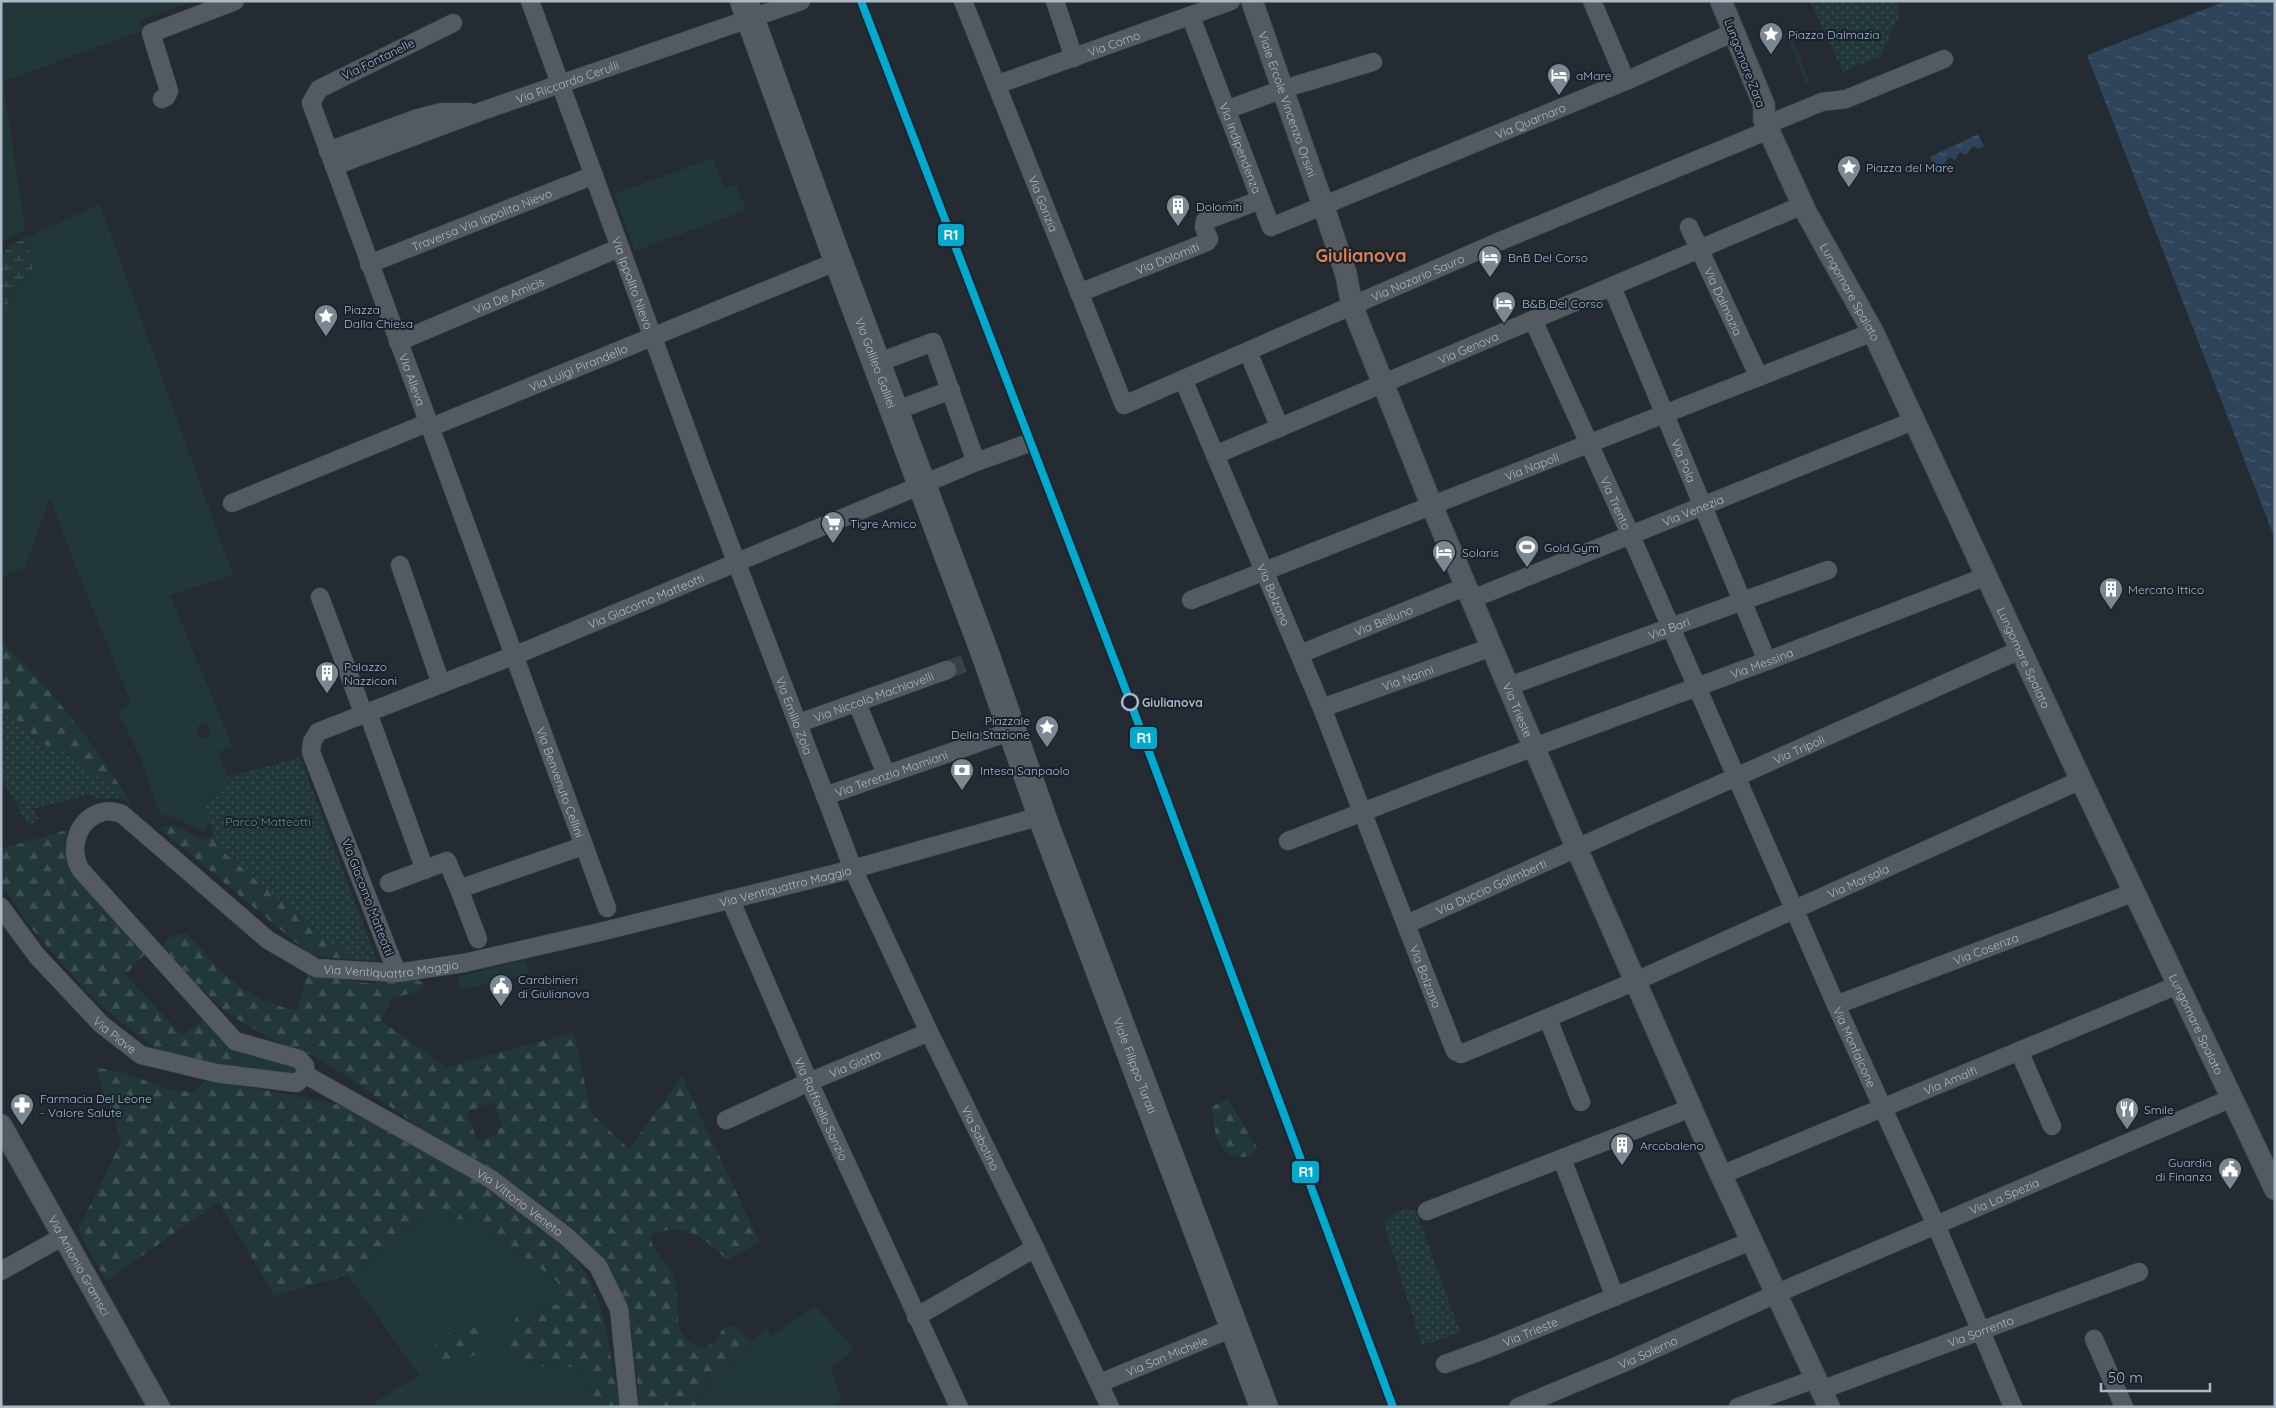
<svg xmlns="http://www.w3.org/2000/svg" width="2276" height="1408" font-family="Quicksand,sans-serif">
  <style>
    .green { fill: #213738; fill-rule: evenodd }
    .forest { fill: url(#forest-firs); fill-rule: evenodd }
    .wetland { fill: url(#wetland-marsh) }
    .park { fill: url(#park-dots) }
    .water { fill: url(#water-ripples) }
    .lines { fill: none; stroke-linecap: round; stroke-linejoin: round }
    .minor-tunnel { stroke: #384048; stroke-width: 18; stroke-dasharray: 18 9; stroke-linecap: butt }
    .minor-casing { stroke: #42474d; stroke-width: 19 }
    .tertiary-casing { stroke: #42474d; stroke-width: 23 }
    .primary-casing { stroke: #41484f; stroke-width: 29 }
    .minor { stroke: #535a61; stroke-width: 18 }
    .tertiary { stroke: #535a61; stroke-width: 21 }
    .primary { stroke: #555b63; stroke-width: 28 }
    .rail-1-casing { stroke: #17222d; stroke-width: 11 }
    .rail-1 { stroke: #00a9ce; stroke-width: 8 }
    .stop-dot { fill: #17222d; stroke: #abb8c6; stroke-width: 2.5 }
    .labels { text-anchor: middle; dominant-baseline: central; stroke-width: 4; stroke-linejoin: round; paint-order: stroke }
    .poi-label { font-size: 12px; fill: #abb8c6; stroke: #17222d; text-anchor: start }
    .street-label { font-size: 12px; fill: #abb8c6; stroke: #17222d }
    .stop-label { font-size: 12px; font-weight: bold; fill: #abb8c6; stroke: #17222d; text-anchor: start }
    .park-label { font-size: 12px; fill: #619869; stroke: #17222d }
    .district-label { font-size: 18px; font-weight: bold; fill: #dc8050; stroke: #17222d }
    .line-badge { stroke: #17222d; stroke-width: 2 }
    .badge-label { font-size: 14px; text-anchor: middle; font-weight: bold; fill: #fff }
  </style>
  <defs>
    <pattern id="forest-firs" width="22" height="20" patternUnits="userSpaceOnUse" patternTransform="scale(1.25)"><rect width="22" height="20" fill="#213738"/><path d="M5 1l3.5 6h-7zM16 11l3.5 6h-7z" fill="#3f5253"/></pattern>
    <pattern id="wetland-marsh" width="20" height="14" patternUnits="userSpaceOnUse" patternTransform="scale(1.25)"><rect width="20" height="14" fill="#213738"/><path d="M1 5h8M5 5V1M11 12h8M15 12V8" fill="none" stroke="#3f5253"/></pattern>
    <pattern id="park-dots" width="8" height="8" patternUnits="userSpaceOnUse" patternTransform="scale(1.25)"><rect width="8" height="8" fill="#213738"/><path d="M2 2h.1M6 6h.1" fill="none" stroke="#3f5253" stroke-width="1.8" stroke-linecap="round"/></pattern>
    <pattern id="water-ripples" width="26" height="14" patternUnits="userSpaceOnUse" patternTransform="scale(1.25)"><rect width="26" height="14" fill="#2d445b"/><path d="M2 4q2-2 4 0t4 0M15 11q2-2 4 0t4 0" fill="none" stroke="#495d71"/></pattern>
  </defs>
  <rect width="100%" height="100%" fill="#242b32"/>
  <path class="green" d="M1,1H193L139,21L143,30L3,82L25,230L1,242Z
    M1789,31L1810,82L1805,84L1804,78L1785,32Z
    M713,158L724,188L736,184L746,210L635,251L614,194Z
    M100,204L233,575L170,595L233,747L218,752L228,777L205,808L210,824L203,832L181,820L160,814L142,762L118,711L131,703L75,565L50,498L25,567L1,577V316L13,294L33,269L26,238ZM203,723L210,727V734L204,738L199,737L196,730L200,724Z
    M525,960L529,974L461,990L457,977Z
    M230,1041L288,1063L300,1070L295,1075L222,1064L237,1058L239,1051Z
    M434,1214L464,1220L496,1237L556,1280L565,1295L562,1304L538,1307L523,1366L573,1367L587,1379L597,1407H377L374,1403L419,1375L351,1280L369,1265L401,1230Z
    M815,1306L855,1349L831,1368L841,1399L832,1407H697L709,1382L732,1363L766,1328L772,1336Z"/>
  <path class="forest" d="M1,642C52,689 95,744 130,803L119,798L104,782L63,751L49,748L1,707Z
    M173,825L205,840L210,838L214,834L218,847L321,936L358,960L312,956L159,828Z
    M67,830L65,847L70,864L146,953L125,975L182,1035L206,1018L239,1051L237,1058L222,1064L178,1057L153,1047L123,1024L89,994L28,924L1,883V849Z
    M185,933C201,946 212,964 228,977C248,995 272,1005 297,1011L309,967L363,983L418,980L424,984L423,990L392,998L381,1021L447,1067L574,1032L591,1113L629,1149L682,1076L760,1243L727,1260C712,1245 694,1228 671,1230C665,1230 657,1233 651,1235C650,1250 666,1261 673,1274C681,1291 674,1317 681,1331C686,1342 694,1345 705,1349L715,1341L724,1327H736L752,1343L709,1382L697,1407H640L631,1326L613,1280L570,1234L351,1079L312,1055L273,1040L227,1013L161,950L168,938ZM493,1102L503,1127L497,1129L498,1134L478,1142L466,1112Z
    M95,1067L128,1074L167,1089L192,1092L208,1079L355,1108L489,1184L561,1241L587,1275L602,1310L620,1407H597L587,1379L573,1367L523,1366L510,1361L508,1341L516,1317L538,1307L562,1304L565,1295L556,1280L496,1237L464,1220L434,1214L401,1230L369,1265L351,1280L348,1275L274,1296L219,1202L106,1281L78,1230L122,1140Z
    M1228,1099L1258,1149L1251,1155L1244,1157H1235L1225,1152L1216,1137L1212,1109L1215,1105Z
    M468,1327L486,1328C490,1350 471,1357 454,1366L437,1362L431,1351C441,1334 449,1332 468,1327Z"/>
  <path class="wetland" d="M26,238L33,269L13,294L1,316V258L9,246Z"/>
  <path class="park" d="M1810,1H1895L1900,15L1880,56L1843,72Z
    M1,707L48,748L63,751L104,782L119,798L100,799L88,795L33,809L39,820L28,825L1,777Z
    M300,757L377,961L358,960L321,936L218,847L205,808L228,777Z
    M1405,1208L1416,1211L1460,1332L1422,1346L1383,1221Z"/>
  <path class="water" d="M2226,1H2275V539L2087,55Z
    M1978,134L1984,146L1979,149L1973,146L1966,155L1960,152L1955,160L1949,157L1942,166L1936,170L1930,157Z"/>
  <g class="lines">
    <path class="minor-tunnel" d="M947,670L971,661"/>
    <g class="minor-casing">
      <g id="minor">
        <path id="s1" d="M530,1L701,469L853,869L929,1032L1035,1248L1110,1407"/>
        <path id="s2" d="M963,1L1124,405L1498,242L1769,130"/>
        <path d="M1055,1L1074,58"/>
        <path d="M1592,1L1626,81"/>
        <path id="s3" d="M1191,17L1271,227L1626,81L1734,32"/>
        <path id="s4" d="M453,23L319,89L311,103L607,908"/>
        <path id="s5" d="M996,85L1231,1"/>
        <path d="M162,99L166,97L169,91L151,33L235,1"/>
        <path d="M1226,110L1283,89L1373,62"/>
        <path d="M1766,125L1822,102L1846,99L1944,59"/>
        <path d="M328,151L418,118L442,112H469"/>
        <path id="s6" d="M334,166L482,111L801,1"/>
        <path id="s7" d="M1689,227L1759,377"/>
        <path id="s8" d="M369,264L594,175"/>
        <path id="s9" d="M1612,287L1767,661"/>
        <path id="s10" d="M1079,293L1207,242L1209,239L1204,227L1205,221L1260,200"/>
        <path id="s11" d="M1533,320L1631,536L1836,1005L1936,1225L2013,1407"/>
        <path id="s12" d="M398,342L619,248"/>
        <path d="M1248,352L1280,428"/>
        <path d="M877,363L933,342L976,462"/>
        <path id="s13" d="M1183,379L1322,708L1455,1051L1461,1054L1636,981L2081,780"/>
        <path d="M895,411L951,390"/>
        <path id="s14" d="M429,428L838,261"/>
        <path id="s15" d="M1215,455L1803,205"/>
        <path d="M232,503L427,423"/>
        <path d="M400,565L441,684"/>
        <path d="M320,597L364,715"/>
        <path id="s16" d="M1472,599L1913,421"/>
        <path id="s17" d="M1191,600L1873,332"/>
        <path id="s18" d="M1300,654L1467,586"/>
        <path id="s19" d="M1509,686L1828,570"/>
        <path d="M857,703L886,774"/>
        <path id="s20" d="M1322,708L1492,647"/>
        <path d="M368,713L425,870"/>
        <path id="s21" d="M799,723L947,670"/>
        <path id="s22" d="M825,796L1012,731"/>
        <path id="s23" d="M1288,841L1440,782L1767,661L1987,576"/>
        <path d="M389,883L447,861L459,889L583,846"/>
        <path d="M459,889L478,939"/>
        <path id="s24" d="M730,899L809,1082L959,1407"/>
        <path id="s25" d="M1,907L37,956L101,1024L141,1055L216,1073L296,1083L306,1075"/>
        <path id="s26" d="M1407,924L2020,650"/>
        <path id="s27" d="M397,973L311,752L312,742L318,732L528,650L976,462L1026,444"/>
        <path id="s28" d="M1836,1005L2135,892"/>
        <path d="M1548,1019L1581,1102"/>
        <path d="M2019,1051L2052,1126"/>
        <path id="s29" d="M306,1075L305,1066L299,1059L235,1041L80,869C69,847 77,819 103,812C109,810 116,812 122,814L268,940L316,968L397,973L464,963L604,931L853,869L1041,816"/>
        <path id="s30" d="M306,1075L491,1179L567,1237L598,1266L619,1309L629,1407"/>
        <path id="s31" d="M726,1120L809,1082L929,1032"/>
        <path d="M1562,1159L1615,1297"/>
        <path id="s32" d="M1721,1175L2178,985"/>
        <path d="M1427,1211L1691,1108"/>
        <path d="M1,1271L64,1236"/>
        <path d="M916,1317L1035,1248"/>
        <path d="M2094,1339L2124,1407"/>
        <path id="s33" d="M1445,1364L1489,1348L1751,1241"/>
        <path id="s34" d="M1100,1383L1235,1327"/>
        <path id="s35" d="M1821,1390L2139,1272"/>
        <path id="s36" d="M1518,1407L1621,1364L1796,1285L2232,1098"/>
        <path d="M1738,1407L1815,1379"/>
      </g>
    </g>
    <g class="tertiary-casing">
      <g id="tertiary">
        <path id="s37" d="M1252,1L1323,205L1346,274L1352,306L1432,506L1577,849L1715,1162L1829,1407"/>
        <path id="s38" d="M1721,1L1764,105V120L1806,212L1873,332L2081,780L2275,1189"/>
        <path id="s39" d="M1,1125L159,1407"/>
      </g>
    </g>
    <g class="primary-casing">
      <g id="primary">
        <path id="s40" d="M744,1L833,247L986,656L1045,825L1264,1407"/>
      </g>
    </g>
    <use href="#minor" class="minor"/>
    <use href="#tertiary" class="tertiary"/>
    <use href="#primary" class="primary"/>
    <g class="rail-1-casing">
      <path id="rail-1" d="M861,1L1130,701L1393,1407"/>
    </g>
    <use href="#rail-1" class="rail-1"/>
  </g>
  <defs>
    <g id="sight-pin" transform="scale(1.25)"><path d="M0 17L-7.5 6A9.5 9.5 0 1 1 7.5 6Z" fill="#7c8792" stroke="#17222d"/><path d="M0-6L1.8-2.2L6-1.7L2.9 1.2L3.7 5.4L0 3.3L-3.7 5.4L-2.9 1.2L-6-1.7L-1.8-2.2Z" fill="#fff"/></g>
    <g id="hotel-pin" transform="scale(1.25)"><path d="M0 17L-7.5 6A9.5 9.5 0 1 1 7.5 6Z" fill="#7c8792" stroke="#17222d"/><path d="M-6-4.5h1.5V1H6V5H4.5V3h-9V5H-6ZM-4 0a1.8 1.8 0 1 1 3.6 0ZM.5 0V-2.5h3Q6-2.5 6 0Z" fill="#fff"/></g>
    <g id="building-pin" transform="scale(1.25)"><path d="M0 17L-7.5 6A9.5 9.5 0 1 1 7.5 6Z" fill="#7c8792" stroke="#17222d"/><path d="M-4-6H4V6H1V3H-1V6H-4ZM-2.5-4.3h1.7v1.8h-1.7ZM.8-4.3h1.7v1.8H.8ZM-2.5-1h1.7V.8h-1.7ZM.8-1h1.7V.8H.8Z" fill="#fff"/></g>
    <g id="supermarket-pin" transform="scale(1.25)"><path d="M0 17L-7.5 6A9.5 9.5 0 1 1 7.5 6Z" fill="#7c8792" stroke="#17222d"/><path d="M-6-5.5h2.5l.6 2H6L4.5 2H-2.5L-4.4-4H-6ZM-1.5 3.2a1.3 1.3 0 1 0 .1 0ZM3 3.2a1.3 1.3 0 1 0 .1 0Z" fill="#fff"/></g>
    <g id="stadium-pin" transform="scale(1.25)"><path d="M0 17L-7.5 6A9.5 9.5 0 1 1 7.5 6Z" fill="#7c8792" stroke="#17222d"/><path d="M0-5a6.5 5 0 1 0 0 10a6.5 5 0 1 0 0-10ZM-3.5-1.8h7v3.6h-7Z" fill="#fff"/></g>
    <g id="bank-pin" transform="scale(1.25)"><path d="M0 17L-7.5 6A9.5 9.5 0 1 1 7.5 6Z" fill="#7c8792" stroke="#17222d"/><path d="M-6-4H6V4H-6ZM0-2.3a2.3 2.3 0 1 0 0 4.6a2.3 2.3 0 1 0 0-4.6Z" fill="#fff"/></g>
    <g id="civic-pin" transform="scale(1.25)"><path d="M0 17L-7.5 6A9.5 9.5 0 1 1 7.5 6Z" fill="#7c8792" stroke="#17222d"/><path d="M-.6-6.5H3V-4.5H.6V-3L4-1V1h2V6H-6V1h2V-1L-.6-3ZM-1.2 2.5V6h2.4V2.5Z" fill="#fff"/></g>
    <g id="pharmacy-pin" transform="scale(1.25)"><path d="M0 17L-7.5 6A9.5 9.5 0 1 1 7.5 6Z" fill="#7c8792" stroke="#17222d"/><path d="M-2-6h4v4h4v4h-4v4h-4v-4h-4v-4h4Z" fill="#fff"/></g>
    <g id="restaurant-pin" transform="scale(1.25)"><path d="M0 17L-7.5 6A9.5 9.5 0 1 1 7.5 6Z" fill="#7c8792" stroke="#17222d"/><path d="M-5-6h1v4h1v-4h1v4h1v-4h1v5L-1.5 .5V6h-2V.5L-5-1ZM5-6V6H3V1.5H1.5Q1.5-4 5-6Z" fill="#fff"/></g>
  </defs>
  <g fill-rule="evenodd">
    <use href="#sight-pin" x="1771" y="34"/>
    <use href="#hotel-pin" x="1559" y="75"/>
    <use href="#sight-pin" x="1849" y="167"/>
    <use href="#building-pin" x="1178" y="206"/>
    <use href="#hotel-pin" x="1490" y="257"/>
    <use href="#hotel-pin" x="1504" y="303"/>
    <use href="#sight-pin" x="326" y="316"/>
    <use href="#supermarket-pin" x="833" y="523"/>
    <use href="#stadium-pin" x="1527" y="547"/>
    <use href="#hotel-pin" x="1444" y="552"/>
    <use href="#building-pin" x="2111" y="589"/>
    <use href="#building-pin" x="327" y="673"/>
    <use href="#sight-pin" x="1047" y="727"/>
    <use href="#bank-pin" x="962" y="770"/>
    <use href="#civic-pin" x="501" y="986"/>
    <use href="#pharmacy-pin" x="22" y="1105"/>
    <use href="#restaurant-pin" x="2127" y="1109"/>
    <use href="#building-pin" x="1622" y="1145"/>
    <use href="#civic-pin" x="2230" y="1169"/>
  </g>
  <circle class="stop-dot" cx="1130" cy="702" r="8"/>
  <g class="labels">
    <g class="poi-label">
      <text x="1788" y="34">Piazza Dalmazia</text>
      <text x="1576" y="75">aMare</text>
      <text x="1866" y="167">Piazza del Mare</text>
      <text x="1196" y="206">Dolomiti</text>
      <text x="1508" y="257">BnB Del Corso</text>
      <text x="1522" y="303">B&amp;B Del Corso</text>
      <text x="344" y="309">Piazza<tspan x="344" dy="14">Dalla Chiesa</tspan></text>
      <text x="850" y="523">Tigre Amico</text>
      <text x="1544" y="547">Gold Gym</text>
      <text x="1462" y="552">Solaris</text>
      <text x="2128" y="589">Mercato Ittico</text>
      <text x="344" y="666">Palazzo<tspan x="344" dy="14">Nazziconi</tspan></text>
      <text x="1030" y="720" text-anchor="end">Piazzale<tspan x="1030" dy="14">Della Stazione</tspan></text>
      <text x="980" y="770">Intesa Sanpaolo</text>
      <text x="518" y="979">Carabinieri<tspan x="518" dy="14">di Giulianova</tspan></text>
      <text x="40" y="1098">Farmacia Del Leone<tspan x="40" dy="14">- Valore Salute</tspan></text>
      <text x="2144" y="1109">Smile</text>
      <text x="1640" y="1145">Arcobaleno</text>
      <text x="2212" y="1162" text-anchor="end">Guardia<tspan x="2212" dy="14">di Finanza</tspan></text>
    </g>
    <g class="street-label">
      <text stroke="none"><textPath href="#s5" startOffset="125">Via Como</textPath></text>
      <text transform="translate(378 59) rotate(-26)">Via Fontanelle</text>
      <text transform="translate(1745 63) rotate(69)">Lungomare Zara</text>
      <text stroke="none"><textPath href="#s6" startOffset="248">Via Riccardo Cerulli</textPath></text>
      <text stroke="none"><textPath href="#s37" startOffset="109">Viale Ercole Vincenzo Orsini</textPath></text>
      <text stroke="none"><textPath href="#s3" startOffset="505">Via Quarnaro</textPath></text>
      <text stroke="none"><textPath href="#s3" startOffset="140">Via Indipendenza</textPath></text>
      <text stroke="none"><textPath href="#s2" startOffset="218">Via Gorizia</textPath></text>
      <text stroke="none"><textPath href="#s8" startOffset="121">Traversa Via Ippolito Nievo</textPath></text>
      <text stroke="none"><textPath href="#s10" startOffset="95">Via Dolomiti</textPath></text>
      <text stroke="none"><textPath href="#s2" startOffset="755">Via Nazario Sauro</textPath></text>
      <text stroke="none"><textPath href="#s1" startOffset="300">Via Ippolito Nievo</textPath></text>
      <text stroke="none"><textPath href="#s38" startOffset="320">Lungomare Spalato</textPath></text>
      <text stroke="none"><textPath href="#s12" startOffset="120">Via De Amicis</textPath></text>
      <text stroke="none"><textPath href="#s7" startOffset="82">Via Dalmazia</textPath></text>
      <text stroke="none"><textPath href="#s15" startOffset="275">Via Genova</textPath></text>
      <text stroke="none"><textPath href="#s40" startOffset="385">Via Galileo Galilei</textPath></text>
      <text stroke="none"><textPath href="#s14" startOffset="161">Via Luigi Pirandello</textPath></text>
      <text stroke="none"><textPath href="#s4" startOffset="460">Via Alleva</textPath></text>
      <text stroke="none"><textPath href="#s9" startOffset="188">Via Pola</textPath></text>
      <text stroke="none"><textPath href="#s17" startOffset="366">Via Napoli</textPath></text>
      <text stroke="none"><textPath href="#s11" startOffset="201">Via Trento</textPath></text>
      <text stroke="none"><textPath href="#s16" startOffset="238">Via Venezia</textPath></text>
      <text stroke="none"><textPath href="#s13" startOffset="234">Via Bolzano</textPath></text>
      <text stroke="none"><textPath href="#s27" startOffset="612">Via Giacomo Matteotti</textPath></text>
      <text stroke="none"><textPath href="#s18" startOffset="90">Via Belluno</textPath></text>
      <text stroke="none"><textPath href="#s19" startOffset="170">Via Bari</textPath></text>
      <text stroke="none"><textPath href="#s38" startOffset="725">Lungomare Spalato</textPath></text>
      <text stroke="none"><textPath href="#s23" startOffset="506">Via Messina</textPath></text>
      <text stroke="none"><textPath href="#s20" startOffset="91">Via Nanni</textPath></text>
      <text stroke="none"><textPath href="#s21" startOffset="79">Via Niccolò Machiavelli</textPath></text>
      <text stroke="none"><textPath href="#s37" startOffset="758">Via Trieste</textPath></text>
      <text stroke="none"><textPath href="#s1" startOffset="762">Via Emilio Zola</textPath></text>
      <text stroke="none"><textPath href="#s26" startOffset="429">Via Tripoli</textPath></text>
      <text stroke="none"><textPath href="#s22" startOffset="70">Via Terenzio Mamiani</textPath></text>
      <text stroke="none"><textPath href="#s4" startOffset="889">Via Benvenuto Cellini</textPath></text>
      <text stroke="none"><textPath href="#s13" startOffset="1165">Via Marsala</textPath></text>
      <text stroke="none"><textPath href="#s29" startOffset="1134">Via Ventiquattro Maggio</textPath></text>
      <text stroke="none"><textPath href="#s26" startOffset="92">Via Duccio Galimberti</textPath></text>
      <text transform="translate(368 897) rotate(69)">Via Giacomo Matteotti</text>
      <text stroke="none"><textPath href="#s28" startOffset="160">Via Cosenza</textPath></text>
      <text stroke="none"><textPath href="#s29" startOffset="730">Via Ventiquattro Maggio</textPath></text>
      <text stroke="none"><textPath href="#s13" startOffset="645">Via Bolzano</textPath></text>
      <text stroke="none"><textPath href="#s38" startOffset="1130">Lungomare Spalato</textPath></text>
      <text stroke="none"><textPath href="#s25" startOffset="172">Via Piave</textPath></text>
      <text stroke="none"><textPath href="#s11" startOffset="795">Via Monfalcone</textPath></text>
      <text stroke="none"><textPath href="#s31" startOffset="141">Via Giotto</textPath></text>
      <text stroke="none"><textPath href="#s40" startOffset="1134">Viale Filippo Turati</textPath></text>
      <text stroke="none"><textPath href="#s32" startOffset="248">Via Amalfi</textPath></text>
      <text stroke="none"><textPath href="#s24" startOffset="229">Via Raffaello Sanzio</textPath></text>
      <text stroke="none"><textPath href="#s1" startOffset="1224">Via Sabotino</textPath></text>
      <text stroke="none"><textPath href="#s36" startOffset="530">Via La Spezia</textPath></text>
      <text stroke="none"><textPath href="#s30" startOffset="249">Via Vittorio Veneto</textPath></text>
      <text stroke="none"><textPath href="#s39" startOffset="161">Via Antonio Gramsci</textPath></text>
      <text stroke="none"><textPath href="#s33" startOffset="91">Via Trieste</textPath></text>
      <text stroke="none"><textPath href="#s35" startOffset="170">Via Sorrento</textPath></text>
      <text stroke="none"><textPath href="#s36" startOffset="141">Via Salerno</textPath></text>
      <text stroke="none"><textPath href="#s34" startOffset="72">Via San Michele</textPath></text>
    </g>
    <g class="stop-label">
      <text x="1142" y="702">Giulianova</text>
    </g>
    <g class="park-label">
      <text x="268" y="821">Parco Matteotti</text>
    </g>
    <g class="district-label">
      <text x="1361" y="255">Giulianova</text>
    </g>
  </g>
  <g class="line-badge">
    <rect x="937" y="223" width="28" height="24" rx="5" fill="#00a9ce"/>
    <rect x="1129" y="726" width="29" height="24" rx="5" fill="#00a9ce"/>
    <rect x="1291" y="1160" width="29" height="24" rx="5" fill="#00a9ce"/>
  </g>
  <g class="badge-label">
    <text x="951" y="240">R1</text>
    <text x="1144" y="743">R1</text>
    <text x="1306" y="1177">R1</text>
  </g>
  <rect width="2276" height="1408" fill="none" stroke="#abb8c6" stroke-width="5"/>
  <path d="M2101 1383v8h109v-8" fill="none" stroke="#abb8c6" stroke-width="2.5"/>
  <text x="2108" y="1383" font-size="15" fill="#abb8c6" stroke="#17222d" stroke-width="4" paint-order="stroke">50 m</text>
</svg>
